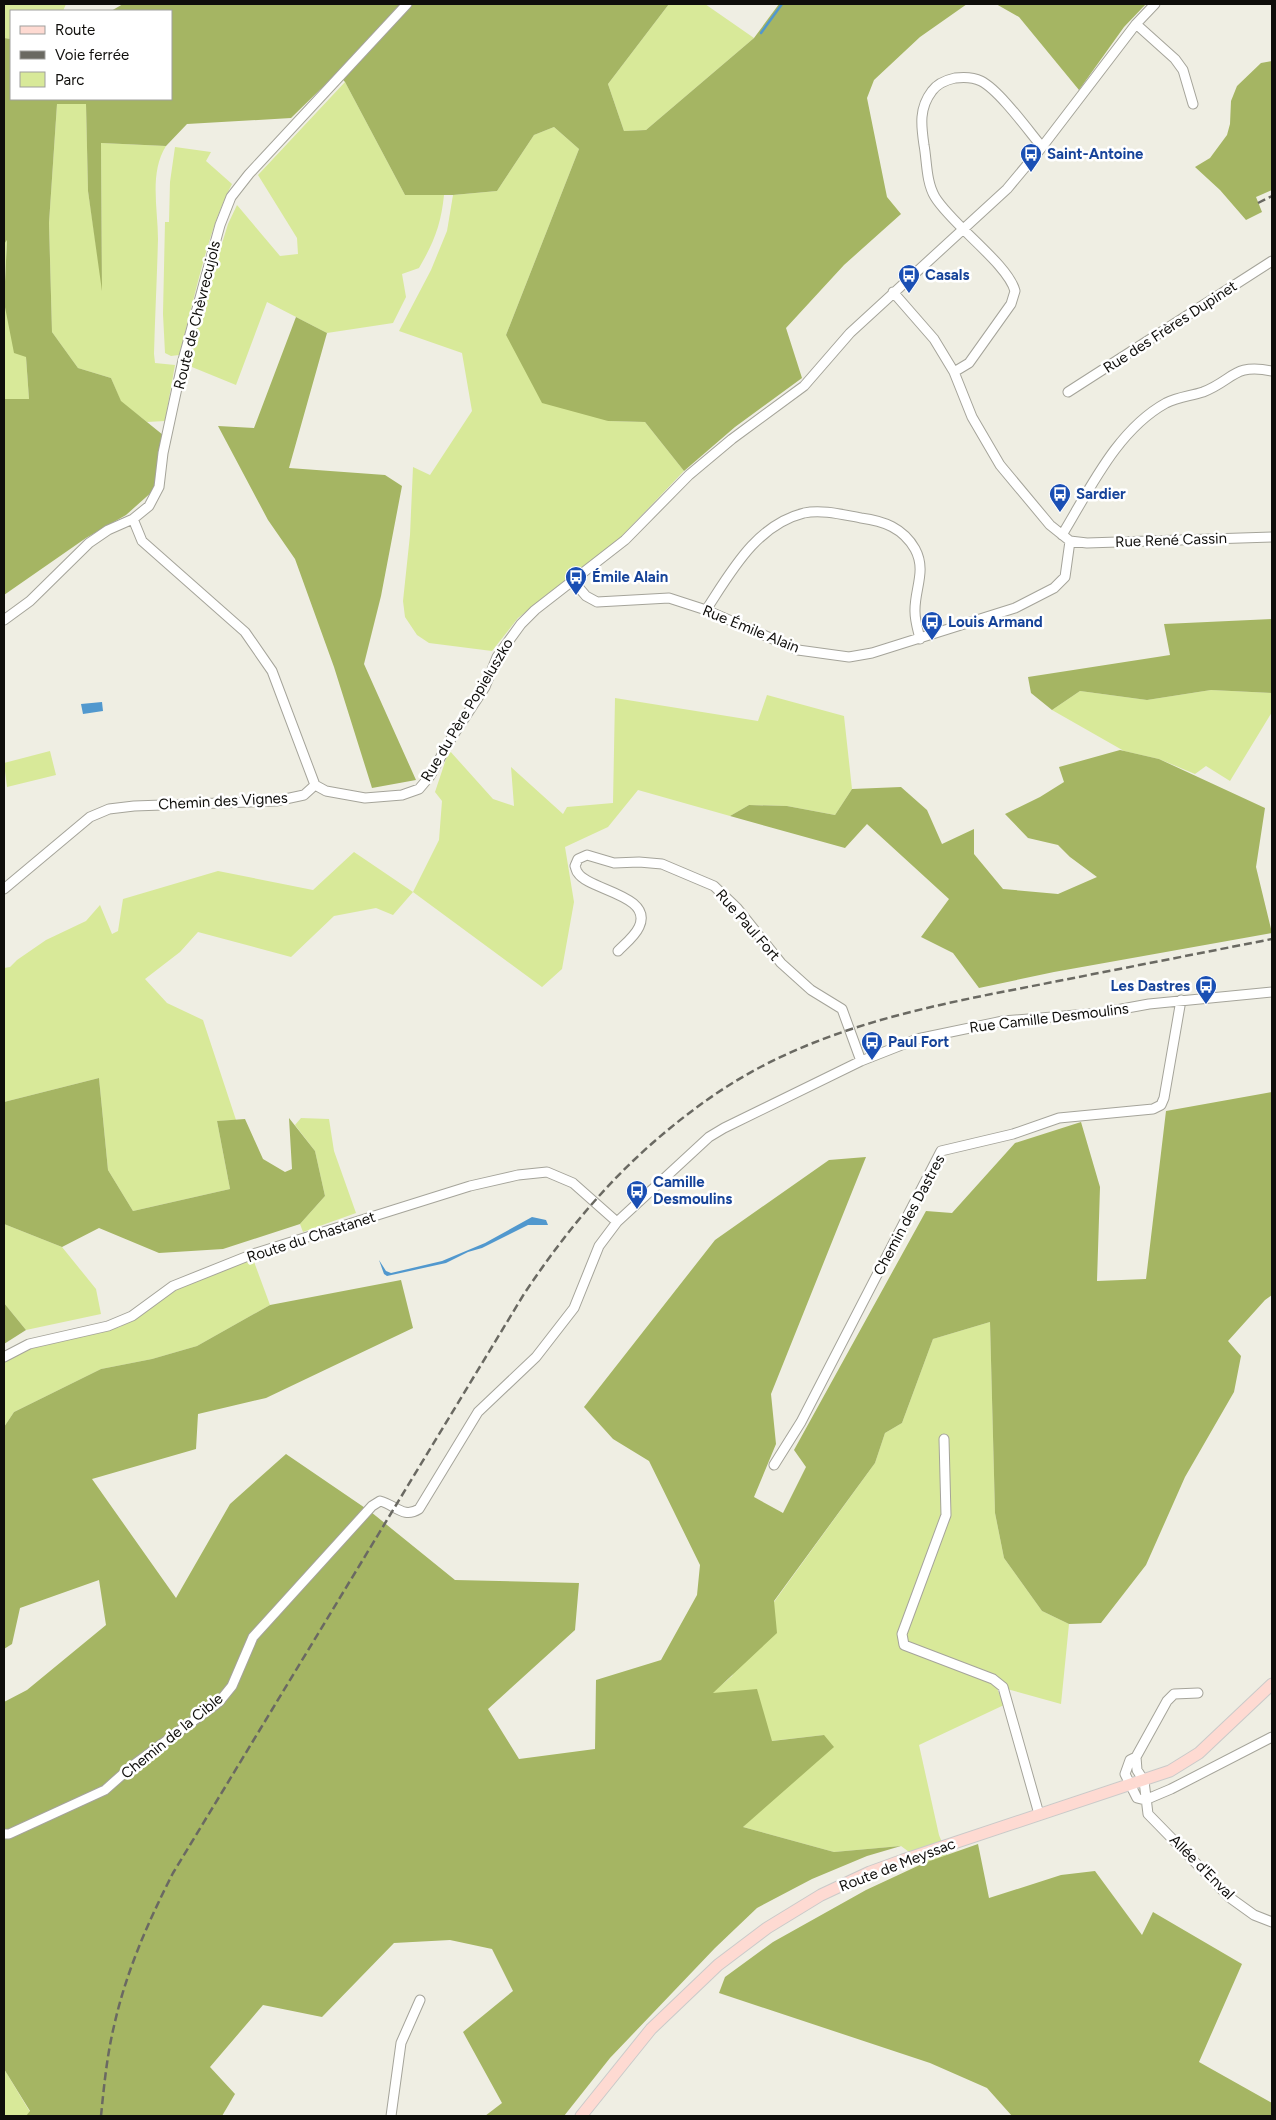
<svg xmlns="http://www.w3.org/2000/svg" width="1276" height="2120" font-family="Figtree,sans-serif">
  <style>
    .green { fill: #d8e999 }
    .forest { fill: #a5b563 }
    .water { fill: #5198ce }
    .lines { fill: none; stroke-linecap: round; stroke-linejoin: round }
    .stream { stroke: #5198ce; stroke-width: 2.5 }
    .minor-casing { stroke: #a5a49a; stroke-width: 11 }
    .major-casing { stroke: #cacac9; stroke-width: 13 }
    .minor { stroke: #fff; stroke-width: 9 }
    .major { stroke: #fedad2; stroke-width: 11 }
    .rail { stroke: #6a6962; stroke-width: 2.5; stroke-dasharray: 8 4; stroke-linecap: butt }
    .labels { text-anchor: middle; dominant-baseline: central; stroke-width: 5; stroke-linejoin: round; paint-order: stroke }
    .transit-label { font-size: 15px; font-weight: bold; fill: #164399; stroke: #fff; text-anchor: start }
    .street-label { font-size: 15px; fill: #0f0e0b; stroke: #fff }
  </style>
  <rect width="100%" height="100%" fill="#efeee3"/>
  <path class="green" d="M4,4H66L63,11H11V39L4,38Z
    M669,4H705L754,38L646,130L624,131L608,84Z
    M345,82L405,195H444C441,225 434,242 419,268L402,274L406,297L393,323L327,333L267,302L236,385L187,365L190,347L228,224L237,205L280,256L298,254L297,238L258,175Z
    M86,103L88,191L102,285L101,143L166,146C149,173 158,209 158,239C157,278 155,316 154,354L155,363L175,365L165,421L147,422L121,402L111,378L78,368L52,332L49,223L57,104Z
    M554,127L579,149L506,335L608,421L645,422L684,471L616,542L518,618L492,651L429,643L417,635L405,617L403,601L410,535L413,467L430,475L472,411L462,353L399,331L431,270L447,231L453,195L497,191L534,135Z
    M175,147L211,152L206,161L232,184C207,231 194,302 179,355L171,356L165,353L163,314L165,222H169L170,182Z
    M7,239L4,302L26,357L29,399H4V244Z
    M1211,690L1272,693V712L1230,781L1206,766L1195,774L1159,759L1124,751L1052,710L1080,691L1147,700Z
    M767,695L844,716L852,789L835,815L787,806L749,805L730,816L638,790L608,827L565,847L574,902L562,969L542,987L413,892L393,915L376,908L334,916L291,957L198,932L180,952L145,979L167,1003L203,1020L236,1120L217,1121L230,1189L133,1211L108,1170L99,1078L4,1102V968L10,967L17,960L46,940L86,921L100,905L112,934L118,931L123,899L218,871L313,890L354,852L413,892L439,840L442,801L435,792L449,750L493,799L514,806L511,767L563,814L567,807L613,803L615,698L758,721Z
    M50,751L56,775L7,787L4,763Z
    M301,1118L329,1119L334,1151L356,1213L303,1232L300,1224L325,1196L315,1151L295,1125Z
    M4,1224L62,1247L96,1289L101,1314L26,1330L4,1303Z
    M253,1259L270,1305L197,1346L152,1359L101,1369L14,1412L4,1427V1359L37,1345L120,1327L181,1287Z
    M990,1322L995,1513L1004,1558L1042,1611L1069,1624L1061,1704L996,1686L1004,1705L919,1745L939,1835L947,1855L924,1863L901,1846L834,1852L743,1827L824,1735L771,1741L712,1693L732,1676L774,1602L875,1463L885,1433L902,1423L933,1339Z
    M4,2069L30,2112L26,2116H4Z"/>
  <path class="forest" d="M123,4H669L608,84L624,131L646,130L754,38L779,4H967L920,37L874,80L867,98L887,197L901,214L844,265L786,328L802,378L735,427L684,471L645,422L608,421L542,403L506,335L579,149L554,127L534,135L497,191L453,195H405L345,82L337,73L291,118L187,124L166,146L101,143L102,291L88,191L86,104H57L49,223L52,332L78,368L111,378L121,401L163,435L154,490L126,515L86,538L4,595V399H29L26,357L14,353L4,302L7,240L4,244V38L11,39V99H171V11H111Z
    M996,4H1146L1124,27L1079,90L1019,17Z
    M1272,61V190L1256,197L1262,212L1246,220L1220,190L1195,167L1210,158L1227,135L1230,124L1231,101L1237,86L1261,63Z
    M296,317L327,333L289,468L385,475L402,486L381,596L364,664L416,780L372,788L334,667L295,559L268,520L218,426L254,428Z
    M1272,619V693L1211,690L1147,700L1080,691L1052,710L1031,693L1028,677L1170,655L1164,624Z
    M1120,750L1159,759L1265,808L1256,867L1272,933L1054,972L979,988L953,953L921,937L949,899L867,824L845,848L730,816L749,805L787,806L835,815L852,789L901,787L927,810L942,844L974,829V854L1003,889L1058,894L1097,877L1070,857L1058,845L1028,838L1005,814L1040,797L1064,782L1059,767Z
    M99,1078L108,1170L133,1211L230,1189L217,1121L245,1119L263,1159L285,1172L292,1169L289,1118L315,1151L325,1196L300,1224L223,1249L159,1253L99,1228L62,1247L4,1224V1102Z
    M1272,1092V1295L1265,1300L1228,1341L1241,1356L1234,1392L1185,1477L1146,1565L1101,1623L1069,1624L1042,1611L1004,1558L995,1513L990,1322L933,1339L902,1423L885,1433L875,1463L774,1601L777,1633L713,1693L757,1689L772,1741L824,1735L834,1747L743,1827L834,1852L901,1846L867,1856L812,1879L757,1908L715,1948L610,2058L564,2116H485L502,2103L463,2032L513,1991L492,1949L450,1940L394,1943L322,2017L263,2005L210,2067L235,2094L222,2116H26L30,2111L4,2069V1702L27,1690L106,1625L99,1580L20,1608L12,1644L4,1649V1427L14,1412L101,1369L152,1359L197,1346L270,1305L401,1280L413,1328L266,1398L198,1414L196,1449L92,1479L176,1598L230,1504L286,1454L371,1512L455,1580L579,1583L575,1630L488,1709L519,1759L595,1749L596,1680L661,1660L697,1595L700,1565L649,1461L613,1439L584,1407L715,1240L829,1160L866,1157L771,1394L776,1444L754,1497L783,1513L806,1467L794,1450L926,1211L952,1213L1015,1143L1081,1122L1100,1187L1097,1281L1146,1279L1166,1111Z
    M4,1303L26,1330L4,1344Z
    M978,1844L989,1898L1061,1875L1095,1871L1142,1935L1153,1912L1242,1964L1199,2062L1272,2103V2116H1012L987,2088L930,2063L719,1993L725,1977L773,1942L866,1890L924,1863Z"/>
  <path class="water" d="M102,702L103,711L83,714L81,704Z
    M532,1217L546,1220L548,1225H528L482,1248L468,1252L446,1263L387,1276L384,1274L379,1260L386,1271L391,1273L442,1261L485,1243Z"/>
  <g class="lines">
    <path class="stream" d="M761,33L782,4"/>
    <g class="minor-casing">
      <path id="minor" d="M1136,24L1175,59L1183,70L1193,104
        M893,292L934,339L954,372L972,417L1000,465L1050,525L1070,541L1087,543L1272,537
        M954,372L969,363L1011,304L1015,291C1008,264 952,225 935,197C926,182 927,161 924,145C921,125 919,108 932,91C937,84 946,80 955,78C963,77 973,77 981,81C999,90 1028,130 1042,147
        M1068,392L1272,261
        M133,519L142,541L245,632L272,671L315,785
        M1062,535C1090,489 1117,430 1166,403C1178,397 1191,396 1203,392C1234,380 1233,363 1272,371
        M574,582L586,596L597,602L669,598L706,610L798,650L849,657L872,653L1015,608L1054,588L1065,577L1070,541
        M706,610C731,572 756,525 804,513C822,509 844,515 861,518C884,521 903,528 915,549C927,571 914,590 915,612C915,621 918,630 920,639
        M4,620L30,601L89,543L108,530L133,519L149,506L159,487L163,453L183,360L220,225L231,197L249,174L407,4
        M315,785L326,791L365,798L402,795L419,789L430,776L452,737L485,687L497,657L521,624L535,610L625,540L689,475L732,439L804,386L850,333L1007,189L1042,147L1136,24L1155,4
        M4,889L90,817L109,809L134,806L276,801L304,795L315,785
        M618,951C625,944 635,936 639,927C654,895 588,890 578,873C576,871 576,868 575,866L578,859L587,855L614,863L639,862L662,864L714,886L737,908L781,963L811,990L842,1009L861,1061
        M4,1357L29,1344L108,1326L132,1316L173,1286L253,1254L470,1186L518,1175L547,1172L573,1183L617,1222
        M944,1439L946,1515L902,1634L904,1645L993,1679L1003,1687L1039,1814
        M774,1465L801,1422L941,1151L1013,1134L1059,1118L1153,1109L1161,1105L1164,1098L1181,1000
        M1198,1693L1174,1694L1167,1701L1136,1757L1130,1760L1125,1774L1137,1798L1145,1800L1171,1789L1272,1737
        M1136,1757L1137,1770L1144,1781L1148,1814L1229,1897L1254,1915L1272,1922
        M4,1834H9L105,1790L132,1766L219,1702L232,1686L253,1637L372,1506L380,1501C396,1505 403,1519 419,1509L478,1412L536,1357L574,1308L599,1246L617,1222L709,1137L724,1128L861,1061L917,1039L1003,1021L1100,1013L1149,1004L1272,992
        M391,2116L401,2043L420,2000"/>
    </g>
    <g class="major-casing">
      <path id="major" d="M581,2116L651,2029L718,1965L767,1928L821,1895L870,1872L903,1860L1170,1771L1199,1753L1272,1684"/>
    </g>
    <use href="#minor" class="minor"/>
    <use href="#major" class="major"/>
    <path class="rail" d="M1258,203L1272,196
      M101,2116C104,2086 107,2055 114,2026C126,1972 148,1922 173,1873L524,1294C578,1213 635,1149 717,1093C815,1027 929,1006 1043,984C1119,969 1196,954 1272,939"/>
  </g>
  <defs>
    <g id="bus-pin" transform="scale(1.125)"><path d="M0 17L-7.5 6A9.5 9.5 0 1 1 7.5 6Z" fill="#1a4fb4" stroke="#fff"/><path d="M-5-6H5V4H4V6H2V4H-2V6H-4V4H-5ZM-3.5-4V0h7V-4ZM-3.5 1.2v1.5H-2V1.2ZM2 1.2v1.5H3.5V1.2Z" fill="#fff"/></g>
  </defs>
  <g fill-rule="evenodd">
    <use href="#bus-pin" x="1031" y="154"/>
    <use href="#bus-pin" x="909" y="275"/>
    <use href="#bus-pin" x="1060" y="494"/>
    <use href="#bus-pin" x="576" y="577"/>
    <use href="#bus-pin" x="932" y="622"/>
    <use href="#bus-pin" x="1206" y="986"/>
    <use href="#bus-pin" x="872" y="1042"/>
    <use href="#bus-pin" x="637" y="1191"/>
  </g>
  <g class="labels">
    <g class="transit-label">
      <text x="1047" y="154">Saint-Antoine</text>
      <text x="925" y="275">Casals</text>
      <text x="1076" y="494">Sardier</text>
      <text x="592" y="577">Émile Alain</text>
      <text x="948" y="622">Louis Armand</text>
      <text x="1190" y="986" text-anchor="end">Les Dastres</text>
      <text x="888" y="1042">Paul Fort</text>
      <text x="653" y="1182">Camille<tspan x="653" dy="17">Desmoulins</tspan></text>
    </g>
    <g class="street-label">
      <text transform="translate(197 315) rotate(-76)">Route de Chèvrecujols</text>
      <text transform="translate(1170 327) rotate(-33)">Rue des Frères Dupinet</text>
      <text transform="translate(1171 540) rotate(-2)">Rue René Cassin</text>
      <text transform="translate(751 629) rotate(22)">Rue Émile Alain</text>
      <text transform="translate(467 710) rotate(-59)">Rue du Père Popieluszko</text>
      <text transform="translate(223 801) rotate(-3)">Chemin des Vignes</text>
      <text transform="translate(748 925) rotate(49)">Rue Paul Fort</text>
      <text transform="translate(1049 1018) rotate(-7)">Rue Camille Desmoulins</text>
      <text transform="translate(909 1215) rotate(-62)">Chemin des Dastres</text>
      <text transform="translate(311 1237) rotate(-18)">Route du Chastanet</text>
      <text transform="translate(172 1736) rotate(-39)">Chemin de la Cible</text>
      <text transform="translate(897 1865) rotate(-21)">Route de Meyssac</text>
      <text transform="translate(1202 1867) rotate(45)">Allée d'Enval</text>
    </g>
  </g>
  <rect width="1276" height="2120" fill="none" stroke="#0f0e0b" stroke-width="10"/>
  <rect x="10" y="10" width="162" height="90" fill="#ffffff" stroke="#9f9f9d"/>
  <rect x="20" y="26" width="25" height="8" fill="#fedad2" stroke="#9f9f9d"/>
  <text x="55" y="35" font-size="15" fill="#0f0e0b">Route</text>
  <rect x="20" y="51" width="25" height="8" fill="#6a6962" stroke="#9f9f9d"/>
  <text x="55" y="60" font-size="15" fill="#0f0e0b">Voie ferrée</text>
  <rect x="20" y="72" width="25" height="15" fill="#d8e999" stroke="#9f9f9d"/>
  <text x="55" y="85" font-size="15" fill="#0f0e0b">Parc</text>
</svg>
